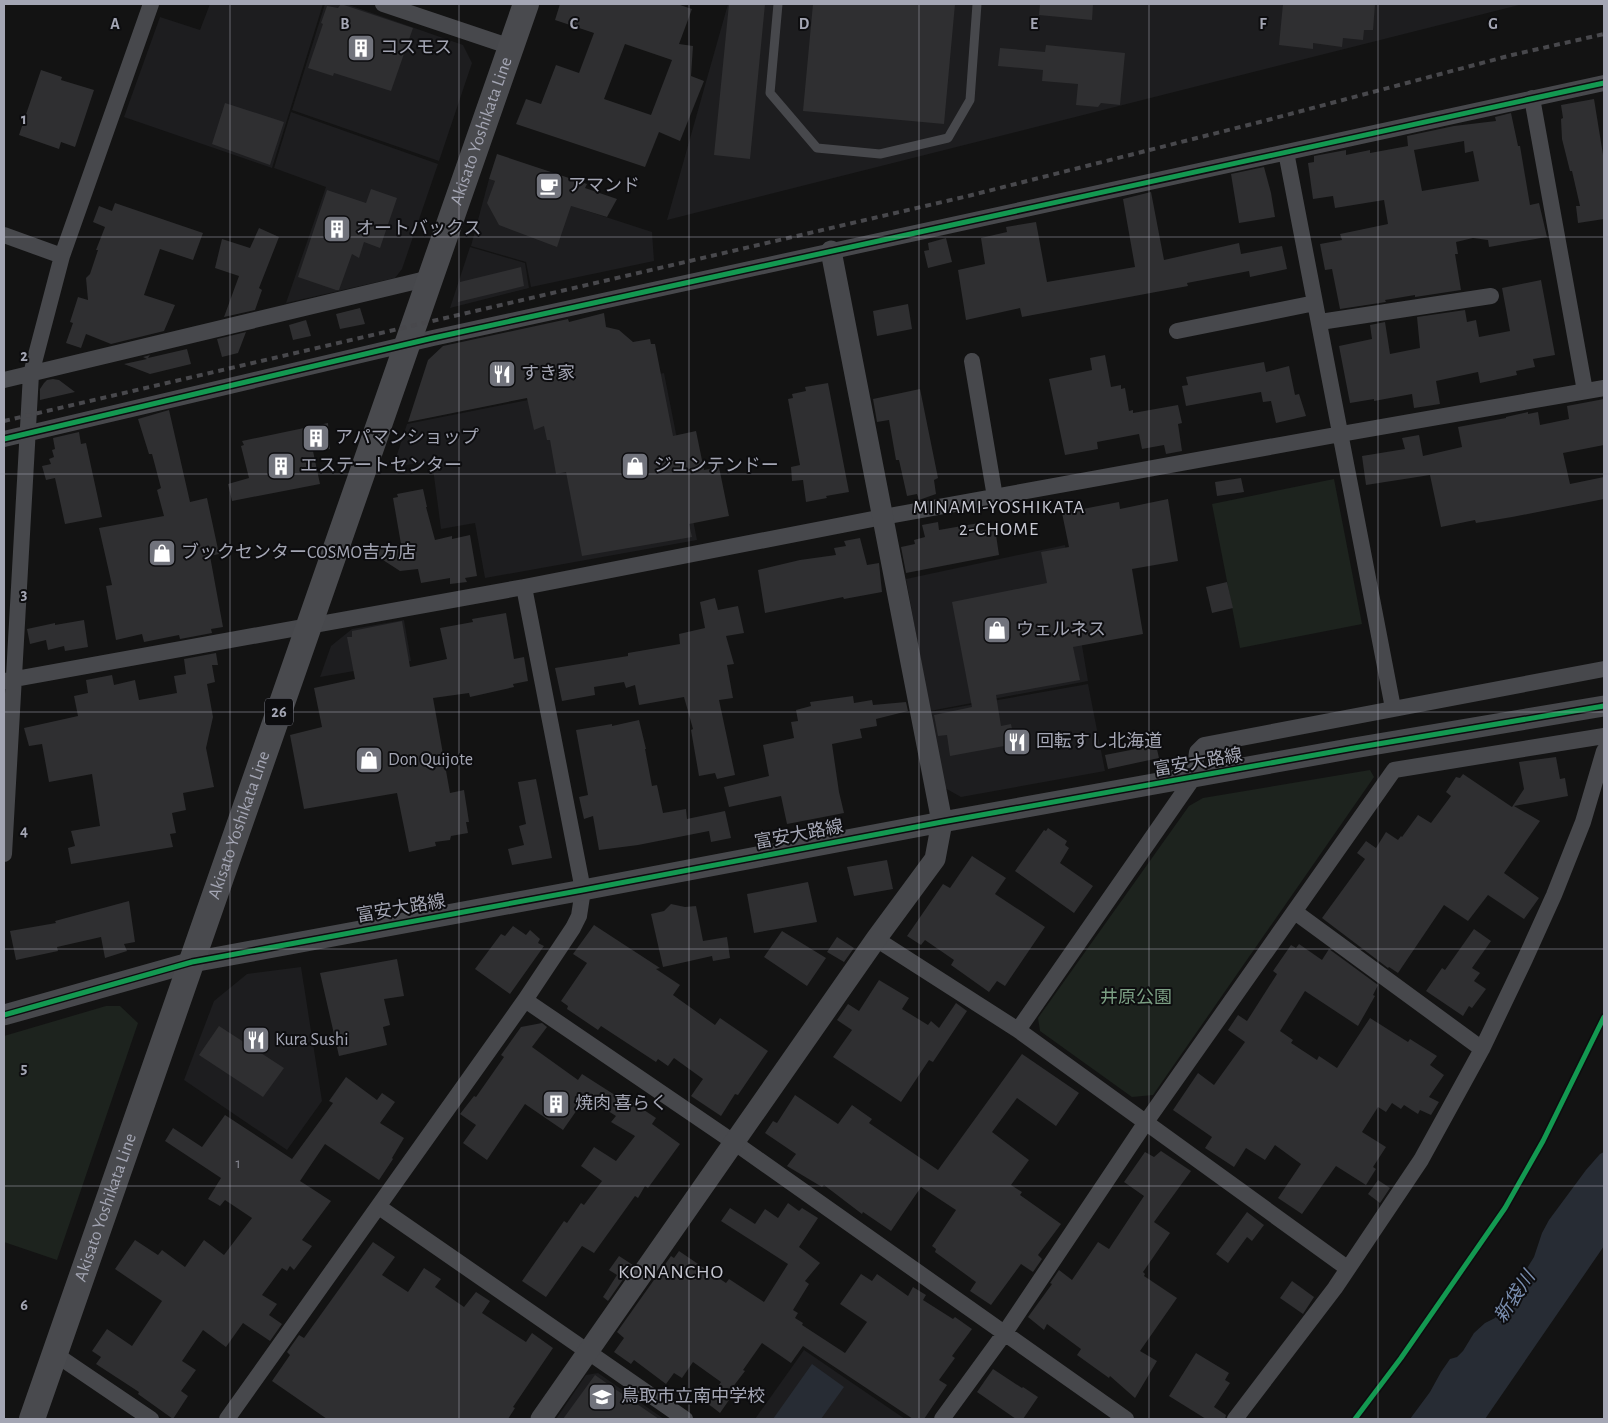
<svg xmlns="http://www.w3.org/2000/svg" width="1608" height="1423" font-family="'Alegreya Sans','Noto Sans JP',sans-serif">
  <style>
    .built { fill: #1d1d1f }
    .green { fill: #1d231e }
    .water { fill: #272c34 }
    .building { fill: #2f2f31; fill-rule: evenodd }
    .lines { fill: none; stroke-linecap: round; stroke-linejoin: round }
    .service { stroke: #47484c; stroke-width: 9 }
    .minor { stroke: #47484c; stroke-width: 16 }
    .tertiary { stroke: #47484c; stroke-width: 21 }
    .primary { stroke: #494a4e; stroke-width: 26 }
    .rail { stroke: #48484c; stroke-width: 4; stroke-dasharray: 6 5; stroke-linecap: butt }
    .cycleway-casing { stroke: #0d0d0f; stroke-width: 8 }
    .cycleway { stroke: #139951; stroke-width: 5 }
    .grid { fill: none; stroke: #a4a6b4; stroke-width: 1; stroke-opacity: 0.55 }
    .labels { text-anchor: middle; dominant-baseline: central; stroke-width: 4; stroke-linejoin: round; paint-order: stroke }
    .number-label { font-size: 15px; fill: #878893 }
    .shield { fill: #0d0d0f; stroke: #777882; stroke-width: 1 }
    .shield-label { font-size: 16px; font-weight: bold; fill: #a4a6b4 }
    .poi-label { font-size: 18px; fill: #a4a6b4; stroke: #0d0d0f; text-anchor: start }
    .street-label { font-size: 18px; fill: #a4a6b4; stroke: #0d0d0f }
    .park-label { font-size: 18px; fill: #7b9f83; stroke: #0d0d0f }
    .neighbourhood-label { font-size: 19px; letter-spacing: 1px; fill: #c5c6d0; stroke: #0d0d0f }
    .water-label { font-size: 19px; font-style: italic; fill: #7a8eaf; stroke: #0d0d0f }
    .quarter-label { font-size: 20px; letter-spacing: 1px; fill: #c5c6d0; stroke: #0d0d0f }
    .grid-label { font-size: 16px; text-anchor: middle; font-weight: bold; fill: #a4a6b4; stroke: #0d0d0f; stroke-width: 4; stroke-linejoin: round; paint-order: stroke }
  </style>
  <rect width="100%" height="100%" fill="#131313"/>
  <path class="built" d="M210,4H323L272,168L124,117L160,17L200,30Z
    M325,4H346L463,45L472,63L439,161L292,110Z
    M728,4H1523L667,220Z
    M291,112L438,164L402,269L395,278L286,303L326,187L274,168Z
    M489,179L652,232L654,261L531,287L526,262L471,246Z
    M470,247L525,263L529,288L450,308Z
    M664,373L697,540L485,578L475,523L441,529L432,461L393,467L407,424Z
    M1065,545L1088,681L930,711L906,579Z
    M404,620L411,661L320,677L331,646L352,629Z
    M1088,684L1105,771L961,797L945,788L930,712Z
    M301,967L322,1101L287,1150L184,1080L214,1001L247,974Z
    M804,1350L905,1419H755Z
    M598,1373L664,1419H556L586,1375Z"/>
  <path class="green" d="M1334,479L1362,624L1240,648L1212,504Z
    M1370,770L1374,777L1153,1095L1132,1097L1040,1031L1038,1018L1189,806L1203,798Z
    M106,1006H120L138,1023L57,1260L4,1242V1036Z"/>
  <path class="water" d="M1604,1152V1246L1485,1419H1410L1430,1392L1441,1372L1450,1359L1457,1357L1463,1351L1474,1333L1485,1323L1495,1318L1503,1307L1534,1257L1542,1233L1549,1220L1586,1170L1600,1154Z
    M812,1364L844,1387L821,1419H773Z"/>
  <path class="building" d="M341,4L413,28L391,91L334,73L333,76L308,68L323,24L321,23L327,6L338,8Z
    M560,4H677L692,9L679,44L693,46L691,76L704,81L680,141L659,132L645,167L516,124L526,99L541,104L556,65L579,73L594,33L555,20ZM625,44L672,60L651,115L604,99Z
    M729,4H765L750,159L714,155Z
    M813,4H955L944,124L803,111Z
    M1040,4H1093L1092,20L1039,15Z
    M1283,4H1375L1373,30H1364L1363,40L1343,38L1342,47L1313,43V49L1279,45Z
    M1046,45L1125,53L1120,105L1101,103L1098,107L1076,105L1078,84L1042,81L1043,70L998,66L1000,48L1045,52Z
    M41,70L62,77L61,80L94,90L75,147L61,142L59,149L19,135Z
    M1594,99L1604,161V219L1578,223L1576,206H1580L1572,171H1570L1562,139L1561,119L1563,118L1561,105Z
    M225,103L284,122L270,165L212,144Z
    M1511,113L1518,146H1520L1530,205L1539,203L1547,237L1489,247L1488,240L1473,238L1456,242L1458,254H1455L1461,290L1415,297V295L1385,300L1386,302L1340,309L1332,269L1325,270L1320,244L1342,240L1340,234L1388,224L1384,200L1335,208L1333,196L1313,199L1308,163L1314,162V156L1346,150V155L1370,150V153L1408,146L1407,136L1454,126L1496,121L1495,117ZM1464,141L1465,153L1473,151L1479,181L1422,191L1414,150Z
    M497,154L587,184L585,188L617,199L607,217L571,206L557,247L499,225L487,203L495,181L489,179Z
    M1264,167L1271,193L1275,217L1239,223L1231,174Z
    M371,189L397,198L380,248L364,242L359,258L352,254L339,290H336L298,277L327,190L366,203Z
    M1151,192L1164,260L1239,243L1241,254L1282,246L1287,269L1250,277L1249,271L1187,283L1188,286L1022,317L1020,308L966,320L958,270L985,264L981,238L1007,232L1006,227L1036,222L1047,282L1135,267L1123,199Z
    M115,203L203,233L193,260L160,249L144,295L175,305L164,331L111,344L86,334L81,348L66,343L73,323L70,322L78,297L88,300L86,278L90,274L98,250H96L105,227L93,222L99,206L112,211Z
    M259,228L279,237L259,288L262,290L255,310L224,317L239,276L215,268L222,239L250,248Z
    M946,238L952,262L928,268L924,251L929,250L928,243Z
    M521,267L524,286L458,302L460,282Z
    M1541,280L1555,355L1533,359L1535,367L1516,371L1517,375L1480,383L1478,372L1436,381L1440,404L1414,408L1412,394L1374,401V399L1350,403L1339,346L1372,339L1370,325L1385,322L1390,354L1420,348L1417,317L1465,310L1467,322L1476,320L1479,337L1510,331L1502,288Z
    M908,304L912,329L877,336L873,311Z
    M360,308L365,324L340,329L336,314Z
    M604,313L606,327L619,330L633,342L650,339L651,344H655L673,436L696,431L704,470L719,467L729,516L689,524L692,537L582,556L566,472L556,474L550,440H547L544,426L534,430L527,398L408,422L428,360L443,346L568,319L569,322Z
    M306,320L311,336L293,340L289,325Z
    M246,332L238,353L222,357L217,339Z
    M187,349L191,364L150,374L124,364L147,359L143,357L150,355L148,358Z
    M1105,355L1111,387L1121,385V389L1125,388L1129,411L1133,410V413L1178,405L1182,423L1178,424L1182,451L1166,454L1164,445L1142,449L1139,434L1097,442L1098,449L1065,455L1049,379L1092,370L1090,358Z
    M1264,362L1266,372L1289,366L1295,395L1299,394L1306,416L1276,423L1271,401L1263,402L1261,392L1186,406L1182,386L1188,385L1186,377Z
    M53,379L59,380L75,392L40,400V389L44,383L47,380Z
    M828,383L849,492L826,496L827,498L806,502L803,480L792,481L791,467L800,465L788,399L793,398L792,394L806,391L805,387Z
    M920,389L938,478L934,480L936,494L919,500L917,494L907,496L899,460H896L889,420L877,422L873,399Z
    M1604,399V445L1563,453L1570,484L1604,477V499L1512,517L1476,523L1475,520L1441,527L1430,475L1366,485L1362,456L1405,449L1402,438L1419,435L1423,456L1462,447L1458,427L1506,418V417L1528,412V414L1538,412L1540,425L1569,419L1567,406Z
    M169,410L190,502L207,498L219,554L210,556L223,627L211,629L212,633L180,639L179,635L144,642L142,634L116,640L106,586L112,585L99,528L164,516L157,490L161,488L152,454H149L138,419Z
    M328,423L330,449L313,451L320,484L232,501L228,484L249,478L241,446L244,445L242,441Z
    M79,432L81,444L86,443L102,517L65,524L55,478L46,480L42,466L51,464L49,459L54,457L52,450L55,449L53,438Z
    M1241,478L1244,492L1217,496L1215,482Z
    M423,489L427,507H426L435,540L452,536V539L470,535L477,576L465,578L467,582L450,584V578L421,583L418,569L400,571L366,549L401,544L393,498L398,497L397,494Z
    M1168,499L1178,561L1132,569L1143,634L1073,647L1080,680L996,695L1001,726L1011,724L1015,744L950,756L947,735L938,736L934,715L972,707L952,602L1047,583L1041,552L1069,547L1062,513L1119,502L1120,509Z
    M938,522L939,530L979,523L980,531L995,528L999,555L906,573L901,547L915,544L914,540L925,537L922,525Z
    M860,538L867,565L879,563L882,592L844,599L843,597L765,613L758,570L800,560L836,555L834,548L846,546L844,541Z
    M1227,582L1233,608L1212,613L1206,587Z
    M715,598L718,610L738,606L744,633L726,636L734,664L727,665L733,698L719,700L735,775L717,779L715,773L699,776L691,730L693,729L684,697L639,705L635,685L626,688L624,682L594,687L595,695L562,701L555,668L628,656V653L680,644L679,634L705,628L700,602Z
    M506,613L514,659L524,657L528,681L513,684L514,687L470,697L469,693L433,698L450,793L464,790L469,822H466L468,833L451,836L450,840L435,842L436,846L409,852L397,793L304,809L290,735L322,727L314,688L355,679L347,637H352V631L402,621L410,667L447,659L440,628L473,622L472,619Z
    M84,620L88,647L65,651L64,646L48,650L46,640L30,644L27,629L55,623V625Z
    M216,653L218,665H212L215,682L207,684L213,717L206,748L214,787L183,793L186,810L172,813L176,833L170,834L173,847L71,864L68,848L75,846L71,831L100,826L92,774L49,782L42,744L29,746L24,728L78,716L74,696L88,693L86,680L112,675L114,685L135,680L139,700L177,693L174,676L186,674L184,659Z
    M853,696L854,703L872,700L873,705L906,702L908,711L876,719L877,726L860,729L862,738L832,744L839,792L844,813L787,824L781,796L729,807L724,787L769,776L763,745L794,738L791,722L798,721L796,710L811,706L810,702Z
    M639,720L646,749H645L652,786L657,785L663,813L686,809L687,819L725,811L731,838L711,842L709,831L638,845L599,850L593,816L584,819L579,797L588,795L576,730L612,724V726Z
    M1156,745L1159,758L1108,769L1105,755Z
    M1556,757L1560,779L1565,778L1568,796L1514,806L1540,821L1504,873L1539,898L1524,919L1488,895L1468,921L1444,905L1398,973L1389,967L1388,968L1322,918L1365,859L1357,853L1366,841L1376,848L1386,832L1398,840L1401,836L1402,837L1418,815L1431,823L1451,796L1446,792L1456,777L1460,778L1463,774L1512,807L1524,789L1519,762Z
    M536,779L552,858L512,865L508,849L524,845L519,826L526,824L518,782Z
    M1048,828L1067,841L1065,845L1069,848L1060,863L1093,886L1074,913L1015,871L1044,830L1046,831Z
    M972,856L1006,878L995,894L1045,927L1005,986L997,981L989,992L951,965L954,960L925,940L921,945L907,936L943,884L950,888Z
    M887,860L893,889L854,896L847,867Z
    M808,882L817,922L754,933L747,894Z
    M129,901L135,942L124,944L127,951L105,958L101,937L57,947L58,951L16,960L10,931L56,923L55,921Z
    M671,904L685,907L696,906L703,941L727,937L730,958L713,961L712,956L663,967L651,914L664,911Z
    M594,925L660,968L656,969L680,985L673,995L715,1025L720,1018L768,1051L738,1095L735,1094L721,1116L691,1096L703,1079L674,1058L668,1066L658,1059L656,1062L601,1026L598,1030L567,1009L568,1006L561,1001L587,963L573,954Z
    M513,926L526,935L530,930L540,939L538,943L544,946L510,994L475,969L501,934L505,936Z
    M1474,929L1491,941L1472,968L1480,973L1474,981L1486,989L1472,1008L1469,1006L1463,1016L1426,991L1442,968L1445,970Z
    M782,931L826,958L807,986L764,957Z
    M837,937L854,948L844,962L827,952Z
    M1299,944L1322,960L1329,949L1378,985L1373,995L1375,996L1358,1026L1305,991L1280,1031L1293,1040L1291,1043L1317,1060L1319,1056L1337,1068L1370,1018L1408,1042L1410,1039L1437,1056L1430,1065L1444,1075L1429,1097L1439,1102L1431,1115L1420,1110L1418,1114L1404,1105L1401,1109L1392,1103L1386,1112L1378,1107L1362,1132L1386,1147L1373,1167L1376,1169L1366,1185L1336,1166L1302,1214L1278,1198L1301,1164L1275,1145L1265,1160L1246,1148L1234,1167L1205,1148L1212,1137L1173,1110L1198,1073L1214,1085L1245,1042L1228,1030L1238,1015L1247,1021L1277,974L1273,971L1291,945L1296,948Z
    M397,959L404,996L384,999L390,1025L383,1027L387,1045L339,1056L320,973Z
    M879,980L909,998L902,1009L928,1025L931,1021L939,1028L956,1003L967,1011L933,1062L929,1060L901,1102L833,1057L852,1030L837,1020L848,1004L859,1011Z
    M542,1023L547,1027L532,1047L578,1080L582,1074L618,1097L620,1094L656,1118L652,1124L680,1144L648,1188L645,1186L638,1198L635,1196L594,1253L582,1246L546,1297L522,1281L564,1221L567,1223L581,1203L584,1205L602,1181L581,1166L594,1147L616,1161L635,1136L611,1122L616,1116L586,1097L563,1130L525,1104L487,1160L463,1143L476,1125L460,1114L474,1096L476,1097L504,1057L501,1055L521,1027Z
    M219,1026L284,1068L263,1097L199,1055Z
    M1022,1054L1079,1093L1056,1126L1017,1098L992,1132L1029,1160L1011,1185L1022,1192L1020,1195L1061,1224L1038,1255L1042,1259L1033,1272L1021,1264L991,1305L970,1291L976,1282L935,1252L936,1249L932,1246L956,1210L921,1187L891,1231L863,1212L862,1214L824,1185L822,1187L787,1166L796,1154L765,1133L773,1121L777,1123L795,1095L838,1124L852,1105L872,1119L869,1123L938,1170Z
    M346,1077L377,1100L382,1093L395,1102L380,1123L404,1138L392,1158L393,1159L379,1180L325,1144L300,1181L331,1201L302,1240L312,1246L294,1270L290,1266L287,1271L282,1268L262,1295L277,1304L269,1315L282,1324L270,1341L243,1323L226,1347L203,1330L182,1361L196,1370L181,1391L188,1396L173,1419L138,1394L139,1392L96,1364L101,1357L92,1351L107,1329L132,1346L162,1301L115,1269L135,1240L158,1255L162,1250L185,1267L204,1240L224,1255L252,1218L225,1200L220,1206L208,1199L221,1178L165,1141L173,1128L202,1147L225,1115L292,1159L333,1103L329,1101Z
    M1161,1151L1191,1171L1154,1222L1170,1233L1143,1272L1145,1274L1144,1276L1177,1298L1140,1351L1157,1361L1135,1398L1110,1376L1109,1378L1077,1355L1081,1349L1047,1324L1044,1330L1028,1317L1052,1284L1050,1283L1059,1270L1072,1280L1098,1242L1109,1249L1144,1196L1124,1182L1145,1152L1154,1157Z
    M1378,1180L1390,1188L1380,1203L1368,1194Z
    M788,1203L799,1211L802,1208L818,1218L799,1247L820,1263L805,1281L809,1284L793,1310L798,1313L795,1318L803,1323L802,1325L845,1353L867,1322L840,1304L861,1274L872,1281L877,1274L908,1296L913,1287L926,1295L923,1300L953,1319L955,1317L972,1329L952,1356L955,1358L939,1380L947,1385L924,1419H913L803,1346L791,1363L762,1343L743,1370L745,1371L732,1388L736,1390L720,1413L707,1403L721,1382L693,1362L682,1378L674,1373L666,1384L634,1360L631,1364L614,1352L624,1338L617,1332L671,1256L674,1258L679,1251L726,1283L729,1279L764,1302L788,1264L721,1221L730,1208L755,1224L765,1209L778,1218Z
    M1247,1212L1264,1225L1252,1241L1247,1237L1228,1263L1216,1254Z
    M373,1242L395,1257L382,1275L408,1292L424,1268L441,1279L435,1287L464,1307L476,1292L490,1301L482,1313L526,1342L532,1333L553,1348L513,1407L515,1408L508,1419H327L272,1381L290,1355L287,1352L299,1335L304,1338Z
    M619,1256L633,1265L608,1301L603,1297L617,1275L609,1270Z
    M1292,1281L1314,1297L1303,1314L1280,1298Z
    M1196,1353L1229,1373L1225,1380L1230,1383L1214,1407L1226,1415L1225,1419H1206L1169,1396Z
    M993,1369L1022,1388L1023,1387L1038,1397L1023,1419H1016L977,1392Z
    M595,1375L615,1389L659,1419H563Z"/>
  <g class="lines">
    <path class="service" d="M778,4L770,93L817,148L880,154L948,138L970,100L977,4"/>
    <path class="minor" d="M383,4L511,47
      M1532,98L1585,391
      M1286,152L1393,708
      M4,235L62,256
      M1320,322L1491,296
      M1177,331L1315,303
      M972,361L995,497
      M4,380L430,278
      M4,439L433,338L1604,83
      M4,681L524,587L883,517L1341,434L1604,388
      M4,854L31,374L62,256L151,4
      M1295,912L1482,1049
      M876,939L1018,1030L1347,1268
      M525,1000L735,1143L1126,1419
      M1018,1030L1194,777L1197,752L1204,745L1604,669
      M379,1207L685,1419
      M55,1354L151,1419
      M227,1419L525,1000L573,928L579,916L583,890L524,587
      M942,1419L1004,1334L1146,1122L1394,770L1604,736
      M1235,1419L1335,1288L1421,1160L1482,1049L1525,959L1554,895L1583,822L1604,751"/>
    <path class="tertiary" d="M4,1015L192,962L583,890L942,822L1354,748L1604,706
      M541,1419L876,939L935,859L942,822L831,251"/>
    <path class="primary" id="s1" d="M32,1419L526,4"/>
    <path class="rail" d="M4,421L968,196L1260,122L1512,55L1604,34"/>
    <g class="cycleway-casing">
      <path id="cycleway" d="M4,439L433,338L1604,83
        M4,1015L192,962L583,890L942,822L1354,748L1604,706
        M1355,1419L1401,1358L1505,1208L1543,1141L1604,1017"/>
    </g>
    <use href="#cycleway" class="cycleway"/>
  </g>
  <path class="grid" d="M230,4V1419M459,4V1419M689,4V1419M919,4V1419M1149,4V1419M1378,4V1419M4,237H1604M4,474H1604M4,712H1604M4,949H1604M4,1186H1604"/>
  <defs>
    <g id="building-square" transform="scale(1.4375)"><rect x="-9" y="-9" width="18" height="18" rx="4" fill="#71737c" stroke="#0d0d0f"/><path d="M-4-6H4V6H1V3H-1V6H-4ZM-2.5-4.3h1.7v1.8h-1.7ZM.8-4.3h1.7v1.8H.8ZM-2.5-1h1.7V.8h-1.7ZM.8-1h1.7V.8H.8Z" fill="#fff"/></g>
    <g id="cafe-square" transform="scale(1.4375)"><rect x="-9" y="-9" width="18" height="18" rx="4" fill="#71737c" stroke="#0d0d0f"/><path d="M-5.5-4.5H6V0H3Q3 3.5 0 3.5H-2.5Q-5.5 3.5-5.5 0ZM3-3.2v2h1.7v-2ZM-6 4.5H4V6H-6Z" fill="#fff"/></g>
    <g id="restaurant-square" transform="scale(1.4375)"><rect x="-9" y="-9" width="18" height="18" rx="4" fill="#71737c" stroke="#0d0d0f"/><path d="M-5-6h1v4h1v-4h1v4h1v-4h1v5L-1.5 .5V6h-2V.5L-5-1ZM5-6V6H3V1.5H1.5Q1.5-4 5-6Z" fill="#fff"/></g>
    <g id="shop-square" transform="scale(1.4375)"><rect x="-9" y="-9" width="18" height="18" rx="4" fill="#71737c" stroke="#0d0d0f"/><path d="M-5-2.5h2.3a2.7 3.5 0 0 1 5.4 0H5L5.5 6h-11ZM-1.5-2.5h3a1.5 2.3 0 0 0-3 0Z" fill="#fff"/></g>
    <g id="school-square" transform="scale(1.4375)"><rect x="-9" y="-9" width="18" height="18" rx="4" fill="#71737c" stroke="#0d0d0f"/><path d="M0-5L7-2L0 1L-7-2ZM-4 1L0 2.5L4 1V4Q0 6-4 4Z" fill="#fff"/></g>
  </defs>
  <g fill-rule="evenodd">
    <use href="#building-square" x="361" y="48"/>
    <use href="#cafe-square" x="549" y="186"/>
    <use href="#building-square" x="337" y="229"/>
    <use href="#restaurant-square" x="502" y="374"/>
    <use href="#building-square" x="316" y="438"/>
    <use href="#building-square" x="281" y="466"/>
    <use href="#shop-square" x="635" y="466"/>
    <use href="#shop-square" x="162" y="553"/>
    <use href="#shop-square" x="997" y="630"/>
    <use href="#restaurant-square" x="1017" y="742"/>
    <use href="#shop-square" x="369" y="760"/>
    <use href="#restaurant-square" x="256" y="1040"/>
    <use href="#building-square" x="556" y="1104"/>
    <use href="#school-square" x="602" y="1397"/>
  </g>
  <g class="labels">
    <g class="number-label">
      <text x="238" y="1163">1</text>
    </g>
    <rect class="shield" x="265" y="698.5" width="28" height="27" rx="4"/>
    <g class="shield-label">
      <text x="279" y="712">26</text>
    </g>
    <g class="poi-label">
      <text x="380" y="48">コスモス</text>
      <text x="568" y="186">アマンド</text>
      <text x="356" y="229">オートバックス</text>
      <text x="521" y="374">すき家</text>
      <text x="335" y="438">アパマンショップ</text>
      <text x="300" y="466">エステートセンター</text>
      <text x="654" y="466">ジュンテンドー</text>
      <text x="181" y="553">ブックセンターCOSMO吉方店</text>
      <text x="1016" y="630">ウェルネス</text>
      <text x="1036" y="742">回転すし北海道</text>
      <text x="388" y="760">Don Quijote</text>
      <text x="275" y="1040">Kura Sushi</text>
      <text x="575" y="1104">焼肉 喜らく</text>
      <text x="621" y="1397">鳥取市立南中学校</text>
    </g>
    <g class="street-label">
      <text stroke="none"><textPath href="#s1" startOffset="1364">Akisato Yoshikata Line</textPath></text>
      <text transform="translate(1198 763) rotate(-10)">富安大路線</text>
      <text stroke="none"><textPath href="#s1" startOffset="629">Akisato Yoshikata Line</textPath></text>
      <text transform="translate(799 835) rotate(-11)">富安大路線</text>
      <text transform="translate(401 909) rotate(-10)">富安大路線</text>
      <text stroke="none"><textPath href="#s1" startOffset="224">Akisato Yoshikata Line</textPath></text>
    </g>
    <g class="park-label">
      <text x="1136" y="998">井原公園</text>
    </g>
    <g class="neighbourhood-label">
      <text x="999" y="507">MINAMI-YOSHIKATA<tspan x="999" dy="22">2-CHOME</tspan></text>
    </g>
    <g class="water-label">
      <text transform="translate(1515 1297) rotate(-56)">新袋川</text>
    </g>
    <g class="quarter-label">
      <text x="671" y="1272">KONANCHO</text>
    </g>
  </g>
  <g class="grid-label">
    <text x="115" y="29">A</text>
    <text x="345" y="29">B</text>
    <text x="574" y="29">C</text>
    <text x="804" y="29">D</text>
    <text x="1034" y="29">E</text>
    <text x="1263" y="29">F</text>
    <text x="1493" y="29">G</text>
    <text x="24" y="124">1</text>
    <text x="24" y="361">2</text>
    <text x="24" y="599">3</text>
    <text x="24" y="836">4</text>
    <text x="24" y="1073">5</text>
    <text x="24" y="1310">6</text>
  </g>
  <rect width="1608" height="1423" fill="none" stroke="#a4a6b4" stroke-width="10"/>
</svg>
